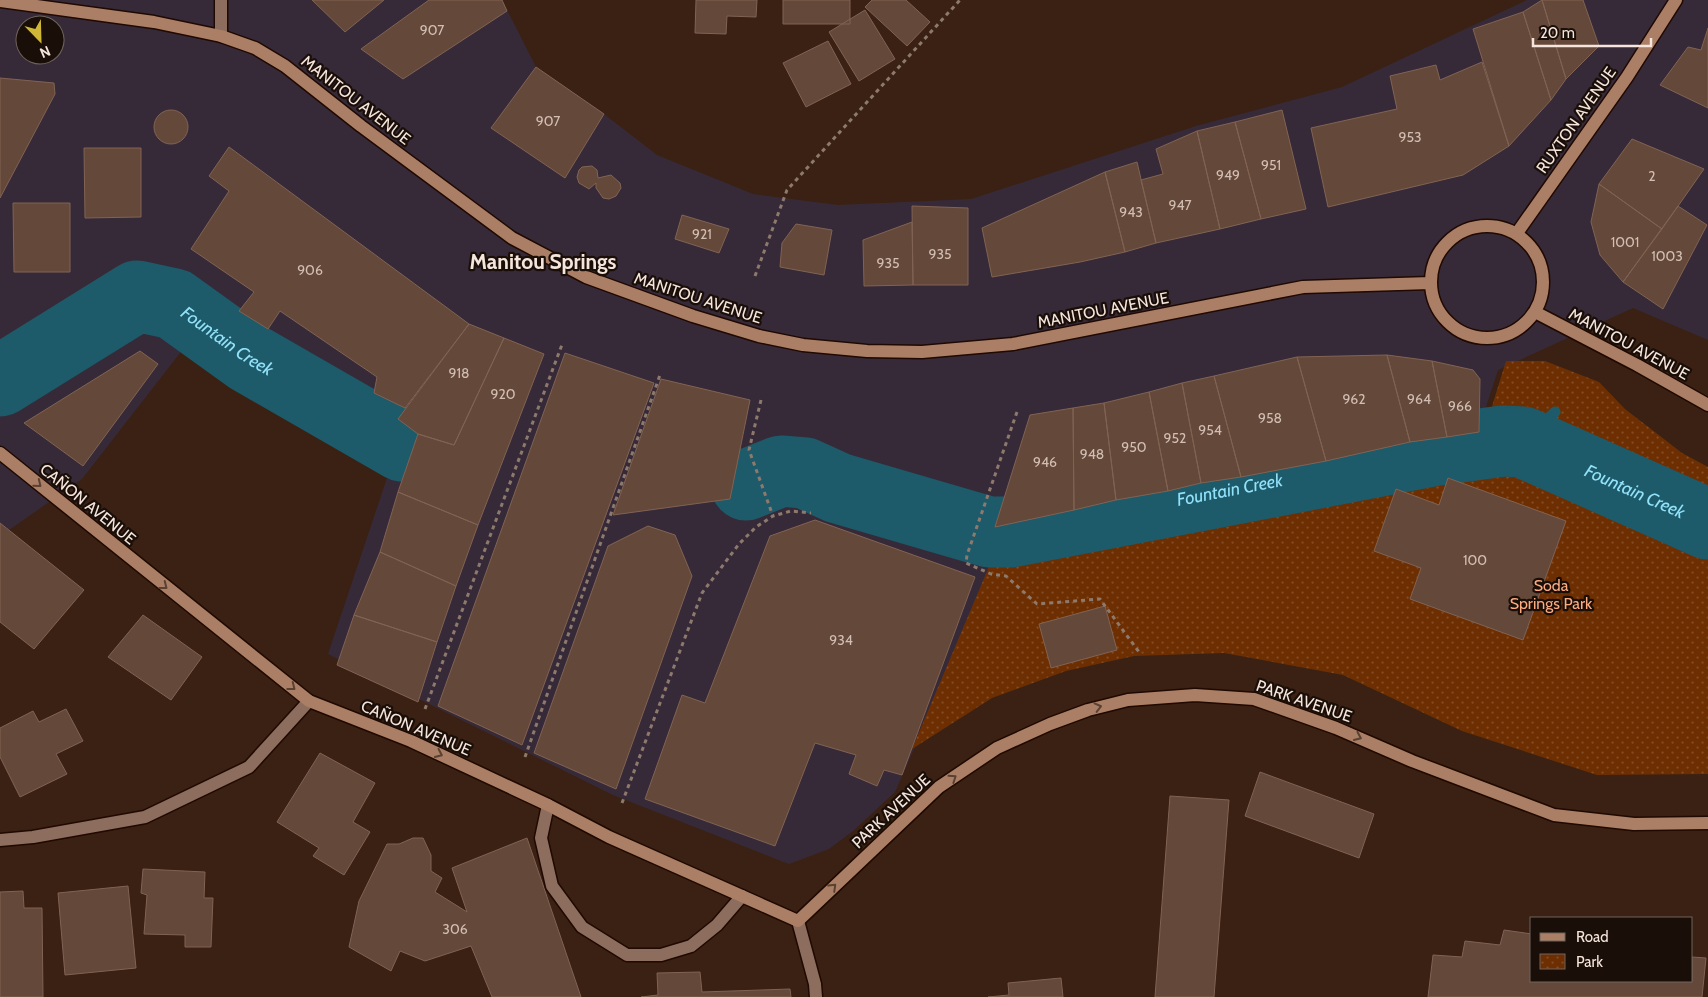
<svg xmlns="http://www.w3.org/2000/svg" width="1708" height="997" font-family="Cabin,sans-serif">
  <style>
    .commercial { fill: #372a38; fill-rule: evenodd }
    .park { fill: url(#park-dots) }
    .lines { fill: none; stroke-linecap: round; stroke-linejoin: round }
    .stream { stroke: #1d5a6a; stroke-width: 11 }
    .river { stroke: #1d5a6a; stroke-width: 71 }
    .building { fill: #644839; stroke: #816354 }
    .lane-casing { stroke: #200900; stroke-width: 15 }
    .street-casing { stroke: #200900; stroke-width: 15 }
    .secondary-casing { stroke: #200900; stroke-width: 15 }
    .path { stroke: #8e796d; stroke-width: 3; stroke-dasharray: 4 4; stroke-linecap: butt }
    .lane { stroke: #8c6d5e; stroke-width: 12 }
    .street { stroke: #8c6d5e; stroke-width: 12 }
    .secondary { stroke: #aa7f66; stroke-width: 12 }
    .oneway { stroke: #5a4132 }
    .labels { text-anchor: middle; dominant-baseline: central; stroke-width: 4.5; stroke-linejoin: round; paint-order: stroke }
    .number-label { font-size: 14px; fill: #d2beb3 }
    .street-label { font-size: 16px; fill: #f6e5dc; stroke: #190e08 }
    .park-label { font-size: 16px; fill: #fdab7f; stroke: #190e08 }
    .water-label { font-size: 18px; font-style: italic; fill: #92e2fa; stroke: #190e08 }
    .district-label { font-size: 21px; font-weight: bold; fill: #f6e5dc; stroke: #190e08 }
  </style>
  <defs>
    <pattern id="park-dots" width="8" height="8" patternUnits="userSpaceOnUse" patternTransform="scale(1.25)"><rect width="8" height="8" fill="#6d2f02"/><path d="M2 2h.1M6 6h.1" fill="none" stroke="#824d26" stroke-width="1.8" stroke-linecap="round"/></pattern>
  </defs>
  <rect width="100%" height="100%" fill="#3a2113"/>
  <path class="commercial" d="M0,0H502L536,67L604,114L657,155L753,194L838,205L971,199L1196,126L1342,87L1527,0H1708V340L1633,308L1498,370L1476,438L988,541L991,574L895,792L853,831L829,849L789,864L613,795L328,654L391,466L187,344L82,479L9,530L0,523ZM25,25H55V55H25Z"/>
  <path class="park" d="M1506,361H1545L1599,382L1625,409L1682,453L1708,467V774L1597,775L1462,731L1343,675L1224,653L1134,656L1066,671L992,698L912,749L996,550L1477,455Z"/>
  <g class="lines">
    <path class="stream" d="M1523,442L1555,412"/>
    <g class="river">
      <path id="s1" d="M0,381L137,296L174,304L249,358L402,446"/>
      <path id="s2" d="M746,485L781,471L805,473L838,488L951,521L989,532H1011L1438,450L1503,441L1523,442L1708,524"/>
    </g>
  </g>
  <path class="building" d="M312,0H384L345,32Z
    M429,0H502L507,11L403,79L361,49Z
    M696,0H757L756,17L727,16L726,34L695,33Z
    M783,0H850V24H783Z
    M872,0H906L930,22L907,46L865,7Z
    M1542,0L1566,79L1551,100L1523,12Z
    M1542,0H1583L1599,46L1566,79Z
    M865,10L895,59L859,81L829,32Z
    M1523,12L1551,100L1509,146L1473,29Z
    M1708,28V108L1660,85L1688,47L1701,50Z
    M828,41L851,84L806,107L783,63Z
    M1482,62L1509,146L1463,175L1328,207L1311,128L1397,109L1390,76L1436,65L1440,80Z
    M536,67L604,114L565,178L491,128Z
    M0,78L54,83L55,94L0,198Z
    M154 127a17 17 0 1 1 34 0a17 17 0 1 1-34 0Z
    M1282,110L1306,209L1261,219L1235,122Z
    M1235,122L1261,219L1220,229L1197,131Z
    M1197,131L1220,229L1156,243L1141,180L1163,174L1156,149Z
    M1632,139L1704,169L1662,229L1599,184Z
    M229,147L469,324L405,408L374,393L377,377L280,311L268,329L239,311L254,292L191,249L229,191L209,176Z
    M84,148H141V217L85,218Z
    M1137,162L1156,243L1125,252L1105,172Z
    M592,166L597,170L598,178L611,175L620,183L621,188L616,196L609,199L603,198L596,188V183L589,189L579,183L577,177L579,170L582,167Z
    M1105,172L1125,252L1080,262L992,277L982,228Z
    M1599,184L1662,229L1623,282L1600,255L1591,222Z
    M13,203H70V272H14Z
    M912,206L968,208V285H913Z
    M1678,206L1707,225L1663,309L1623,282Z
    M682,215L729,229L719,253L675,239Z
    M912,222L913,285L864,286L863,240Z
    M796,224L832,230L824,275L780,267L782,243Z
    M469,324L504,338L454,445L418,434L398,419Z
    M504,338L544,354L478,525L398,492L418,434L454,445Z
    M140,351L158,364L83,466L24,423Z
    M565,353L654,383L522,745L438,706Z
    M1387,355L1432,361L1447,437L1410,442Z
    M1387,355L1410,442L1326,461L1297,357Z
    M1297,357L1326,461L1241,477L1214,376Z
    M1432,361L1473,370L1480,379L1479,432L1447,437Z
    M1214,376L1241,477L1201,483L1182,383Z
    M661,379L750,400L730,499L613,515Z
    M1182,383L1201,483L1168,491L1149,392Z
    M1149,392L1168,491L1116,500L1104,403Z
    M1104,403L1116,500L1074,510L1073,408Z
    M1073,408L1074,510L995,527L1030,415Z
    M1448,478L1566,521L1523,640L1410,599L1421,568L1374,551L1396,489L1439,505Z
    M398,492L478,525L456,586L380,552Z
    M815,520L975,577L902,775L884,770L877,786L849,774L856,755L815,743L775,846L645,799L682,695L705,703L770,536Z
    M0,523L84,590L34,649L0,622Z
    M648,526L675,535L692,576L616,789L534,753L608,546Z
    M380,552L456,586L437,642L354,615Z
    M1105,606L1117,650L1051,668L1039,624Z
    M143,615L202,657L171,700L108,657Z
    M354,615L437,642L418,702L337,665Z
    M66,709L83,741L56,754L67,774L20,797L0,757V728L33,711L39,722Z
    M320,753L375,783L353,822L370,832L344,875L313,856L319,848L277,822Z
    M1260,772L1374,814L1359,858L1245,816Z
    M1170,796L1229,800L1214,997H1155Z
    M413,838H423L431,855V871L442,878L435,892L467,912L452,868L527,838L581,997H492L471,946L425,961L400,951L391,971L349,947L359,901L387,844H399Z
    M143,869L205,872L204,898H213L211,947H185V935L144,934L147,895L141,893Z
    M128,886L136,968L65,975L58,893Z
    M23,891L24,908H42L43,997H0V892Z
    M1504,930L1532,934V981H1692V957L1706,958L1702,997H1428L1433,955L1462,957L1465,941L1500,945Z
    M700,972L702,992L790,989L791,997H641L658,995L657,973Z
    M1061,978L1063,997H988L1009,995L1008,983Z"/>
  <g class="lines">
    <g class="lane-casing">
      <path id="lane" d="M548,805L541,838L552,886L582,927L627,955H661L691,946L717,925L742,896"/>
    </g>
    <g class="street-casing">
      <path id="street" d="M221,36V0
        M0,840L33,837L145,817L249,767L309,701
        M798,921L815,984L816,997"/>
    </g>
    <g class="secondary-casing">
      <path id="secondary" d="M0,1L154,22L221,36L255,48L285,66L361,126L512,238L586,277L693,316L759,336L803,345L867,351L922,352L1013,344L1303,287L1430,283
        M1431 282a56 56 0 1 1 112 0a56 56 0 1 1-112 0Z
        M1517,233L1627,77L1676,0
        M1535,312L1637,365L1708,405
        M0,453L309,701L411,741L548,805L609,837L798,921L939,787L997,748L1050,724L1088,710L1128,700L1195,695L1254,699L1336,728L1412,761L1554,815L1634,824L1708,823"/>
    </g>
    <path class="path" d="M755,276L787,190L960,0
      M761,400L749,450L773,516
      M1017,412L967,555L966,563L991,574L1006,576L1037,604L1100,599L1139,652
      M425,709L563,342
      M525,757L660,375
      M622,803L702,593L739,544L756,527L773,516L791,511L811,513"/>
    <use href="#lane" class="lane"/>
    <use href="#street" class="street"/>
    <use href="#secondary" class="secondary"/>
  </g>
  <defs><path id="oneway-chevron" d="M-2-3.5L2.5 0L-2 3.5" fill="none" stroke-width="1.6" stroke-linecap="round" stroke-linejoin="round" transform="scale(1.25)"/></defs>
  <g class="oneway">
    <use href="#oneway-chevron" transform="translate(38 484) rotate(39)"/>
    <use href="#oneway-chevron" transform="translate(164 586) rotate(38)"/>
    <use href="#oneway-chevron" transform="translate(292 687) rotate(38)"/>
    <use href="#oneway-chevron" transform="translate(1098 707) rotate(-14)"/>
    <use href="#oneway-chevron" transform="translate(1358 737) rotate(24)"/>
    <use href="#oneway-chevron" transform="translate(439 754) rotate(25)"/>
    <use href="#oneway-chevron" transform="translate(953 778) rotate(-34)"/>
    <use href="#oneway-chevron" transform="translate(833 887) rotate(-44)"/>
  </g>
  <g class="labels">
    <g class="number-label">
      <text x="432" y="30">907</text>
      <text x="548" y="121">907</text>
      <text x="1410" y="137">953</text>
      <text x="1271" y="165">951</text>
      <text x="1228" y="175">949</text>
      <text x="1652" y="176">2</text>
      <text x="1180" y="205">947</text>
      <text x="1131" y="212">943</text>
      <text x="702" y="234">921</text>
      <text x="1625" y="242">1001</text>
      <text x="940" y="254">935</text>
      <text x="1667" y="256">1003</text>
      <text x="888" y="263">935</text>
      <text x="310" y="270">906</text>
      <text x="459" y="373">918</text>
      <text x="503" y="394">920</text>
      <text x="1354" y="399">962</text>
      <text x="1419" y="399">964</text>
      <text x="1460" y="406">966</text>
      <text x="1270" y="418">958</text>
      <text x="1210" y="430">954</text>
      <text x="1175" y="438">952</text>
      <text x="1134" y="447">950</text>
      <text x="1092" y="454">948</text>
      <text x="1045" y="462">946</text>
      <text x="1475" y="560">100</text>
      <text x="841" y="640">934</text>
      <text x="455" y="929">306</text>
    </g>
    <g class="street-label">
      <text transform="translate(356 100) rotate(38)">MANITOU AVENUE</text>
      <text transform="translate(1576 120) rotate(-55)">RUXTON AVENUE</text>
      <text transform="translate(698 298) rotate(18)">MANITOU AVENUE</text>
      <text transform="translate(1103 310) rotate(-11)">MANITOU AVENUE</text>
      <text transform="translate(1629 344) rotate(28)">MANITOU AVENUE</text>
      <text transform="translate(88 504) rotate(39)">CAÑON AVENUE</text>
      <text transform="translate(1304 701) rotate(19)">PARK AVENUE</text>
      <text transform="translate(416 728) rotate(23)">CAÑON AVENUE</text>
      <text transform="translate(891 811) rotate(-43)">PARK AVENUE</text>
    </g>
    <g class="park-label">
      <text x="1551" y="585">Soda<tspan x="1551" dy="18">Springs Park</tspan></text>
    </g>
    <g class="water-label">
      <text stroke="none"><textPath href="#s1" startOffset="264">Fountain Creek</textPath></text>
      <text stroke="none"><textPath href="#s2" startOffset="500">Fountain Creek</textPath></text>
      <text stroke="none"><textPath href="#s2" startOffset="920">Fountain Creek</textPath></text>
    </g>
    <g class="district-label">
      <text x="543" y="261">Manitou Springs</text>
    </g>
  </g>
  <rect x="1530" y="917" width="162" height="65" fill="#190e08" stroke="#71645d"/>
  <rect x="1540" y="933" width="25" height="8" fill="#aa7f66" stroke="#71645d"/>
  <text x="1576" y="942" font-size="15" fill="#f6e5dc">Road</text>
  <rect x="1540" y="954" width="25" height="15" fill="url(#park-dots)" stroke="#71645d"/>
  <text x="1576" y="967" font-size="15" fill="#f6e5dc">Park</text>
  <g transform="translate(40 40) rotate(157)"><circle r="24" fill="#190e08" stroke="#71645d"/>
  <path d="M0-4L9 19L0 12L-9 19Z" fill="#d0b836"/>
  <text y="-8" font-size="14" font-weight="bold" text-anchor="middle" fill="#f6e5dc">N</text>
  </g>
  <path d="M1533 38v8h118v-8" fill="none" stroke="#f6e5dc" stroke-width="2.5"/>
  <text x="1540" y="38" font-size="15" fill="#f6e5dc" stroke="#190e08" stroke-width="4" paint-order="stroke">20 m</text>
</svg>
